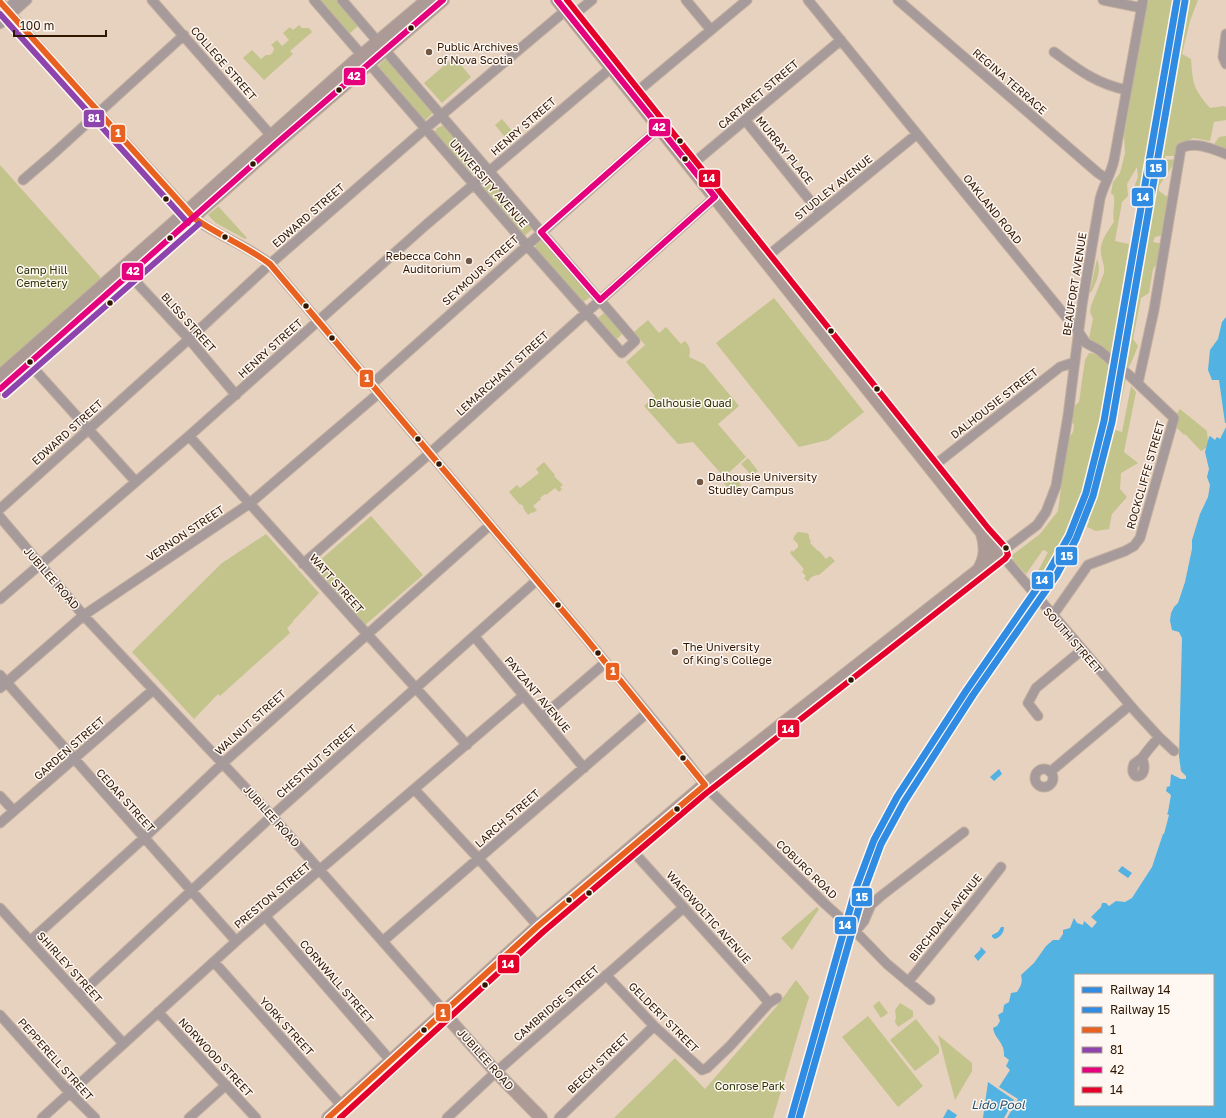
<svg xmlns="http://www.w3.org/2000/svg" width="1226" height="1118" font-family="'Golos Text',sans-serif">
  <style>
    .green { fill: #c2c48c }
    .water { fill: #52b2e2; fill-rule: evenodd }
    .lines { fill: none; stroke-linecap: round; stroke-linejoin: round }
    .minor-casing { stroke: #c3b0a0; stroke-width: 11 }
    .major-casing { stroke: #c3b0a0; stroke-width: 14 }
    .minor { stroke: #a79a9a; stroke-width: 9 }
    .major { stroke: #ac9a96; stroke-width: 12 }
    .bus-1-casing { stroke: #fef7f2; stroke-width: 9 }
    .bus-2-casing { stroke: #fef7f2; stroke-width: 9 }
    .bus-3-casing { stroke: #fef7f2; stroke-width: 9 }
    .bus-4-casing { stroke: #fef7f2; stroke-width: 9 }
    .bus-1 { stroke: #e86120; stroke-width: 6 }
    .bus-2 { stroke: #8e44ad; stroke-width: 6 }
    .bus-3 { stroke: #e5007d; stroke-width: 6 }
    .bus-4 { stroke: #e4002b; stroke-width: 6 }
    .rail-1-casing { stroke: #fef7f2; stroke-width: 10 }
    .rail-2-casing { stroke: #fef7f2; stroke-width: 10 }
    .rail-1 { stroke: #308be3; stroke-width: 7 }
    .rail-2 { stroke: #308be3; stroke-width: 7 }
    .bus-dot { fill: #301702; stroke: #fef7f2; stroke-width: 1.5 }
    .poi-dot { fill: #705844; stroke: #fef7f2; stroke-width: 1.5 }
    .labels { text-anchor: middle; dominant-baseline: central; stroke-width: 3; stroke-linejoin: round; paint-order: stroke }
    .poi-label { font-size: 11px; fill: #301702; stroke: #fef7f2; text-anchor: start }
    .street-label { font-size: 11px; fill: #301702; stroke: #fef7f2 }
    .park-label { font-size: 11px; fill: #2a3400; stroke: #fef7f2 }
    .water-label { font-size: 12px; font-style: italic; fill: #205070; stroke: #fef7f2 }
    .line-badge { stroke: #fef7f2; stroke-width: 1.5 }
    .badge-label { font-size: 11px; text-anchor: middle; font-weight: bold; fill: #fff }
  </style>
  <rect width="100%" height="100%" fill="#e7d1bf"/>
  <path class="green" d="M318,0H336L358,26L348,35Z
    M1149,0H1173L1138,205L1134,204L1132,193L1138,177L1137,167L1127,184L1128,196L1122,202L1115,241L1129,244L1113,348L1109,355L1089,338L1093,319L1090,312L1091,306L1104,273C1105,266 1102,260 1101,254C1099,242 1108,231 1114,222C1112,212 1115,206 1114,196L1111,193L1113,182L1120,173L1125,153L1124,135L1146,8Z
    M1184,0H1198L1190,21L1182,54L1191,59C1193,85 1193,88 1210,108L1224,106L1226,107V120L1214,122L1210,141L1193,138L1179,147L1177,156H1165V160L1177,159L1159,186V191L1169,198L1164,235L1155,237L1153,242L1163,244L1160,260L1153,269L1149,293L1141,298L1133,339L1138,346L1131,363L1127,370L1120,363Z
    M299,25L302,28H309L312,32L290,51L293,54L264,80L243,58L252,50L261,59L266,55H270L273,52L274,48L271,45L277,40L282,46L289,40L283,33L290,27L293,30Z
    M454,57L471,77L442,103L424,83Z
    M387,58L434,112L424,121L377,67Z
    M502,119L517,137L510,143L495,125Z
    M444,125L479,166V168L472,174H469L434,133L437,128Z
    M1226,136V149L1214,144L1219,137Z
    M0,165L101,278L0,369Z
    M491,181L534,228L524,236L482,188L486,183Z
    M219,206V207L247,238L245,239L216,223L208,215Z
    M544,240L592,296L583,302L535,248C536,244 540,241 544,240Z
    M1097,259C1102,271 1096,282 1091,293L1090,291Z
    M774,298L864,412L828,440L799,447L716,343Z
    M604,313H607L623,331L622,334L617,339L613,338L598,321V318Z
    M648,320L659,333L666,327L681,344L685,341C690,347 691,349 689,357L704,364L739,406L718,424L746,457L724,477L693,442L678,444L644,406L655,396L626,362L645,345L634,332Z
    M1089,353L1096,354L1108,364V379L1094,450L1084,489L1067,532L1041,580L1036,575L1048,552L1043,550L1026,574L1012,559H1014L1011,556L1040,534L1058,511L1067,441L1073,432L1074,425L1070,419L1072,408L1079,402L1085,360Z
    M1126,378L1115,430L1122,432L1131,386L1136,392L1124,452L1138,463L1121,473L1120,489L1127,497L1112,514L1109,529L1096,531L1087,527L1089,521L1088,511L1100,477L1118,380Z
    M1180,409L1207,431C1207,440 1212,446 1201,451L1186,435L1183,434L1177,428L1178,419L1177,413Z
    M748,458L758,471L752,476L741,464Z
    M544,462L555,475L554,476L563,485L560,487L562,489L559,492L555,488L546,495L545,494L540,498L541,499L533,506L537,510L533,513L532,512L528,515L523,508L524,507L521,504L520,505L509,492L517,485L520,488L539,473L536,469Z
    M733,475L741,485L732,493L724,483Z
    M371,516L423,575L365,625L311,568Z
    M798,532L807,533L809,535V538L811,542L810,543L818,551H819L826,559L830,556L835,561L819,575C814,575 810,577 808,582L804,578L806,576L802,572L804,569L790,553L792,550L793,552L798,547V544L793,539L794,537V536Z
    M266,534L319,593L293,621V622L287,628L290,633L220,696L218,694L194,719L132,652L222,563Z
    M817,907L819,909L792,950L781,938Z
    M796,980L809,997L773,1118H614L675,1058L705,1089L777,1006Z
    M879,1001L888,1013L881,1018L873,1006Z
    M900,1003L913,1011V1017L898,1027L895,1022L896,1017L895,1010Z
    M868,1016L923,1086L898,1107L842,1037Z
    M916,1019L939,1048V1053L915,1071L890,1040Z
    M938,1035L972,1063V1071L955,1100Z"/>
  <path class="water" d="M1226,317V423H1225L1219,380H1212L1208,370L1210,350L1218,339L1222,322Z
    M1226,427V1118H1007L1018,1099L999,1087L1010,1070L1006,1066L1009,1060L1004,1056C1005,1042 995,1040 993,1028L997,1026L1000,1021L998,1015L1003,1012L1004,1005L1009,1002L1011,993L1017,992C1021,986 1023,982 1021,975L1034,963L1046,946L1053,940H1059L1063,934V930L1070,928L1074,918L1077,923L1083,925L1084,921L1092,928L1097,922L1091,917L1101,907L1102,903H1106L1109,906L1116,901L1125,902L1132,898L1152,867L1163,834H1164L1169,815L1167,814L1168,812L1171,795L1166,791L1167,787L1170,786L1171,774L1181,779H1186V776L1181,771L1179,756L1182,638L1179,632L1172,630L1170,621L1171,613L1174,607L1178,603L1185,582L1192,549V540L1200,514L1208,497L1210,485L1207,477L1209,469L1205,452L1209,437L1210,436L1215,440L1217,437L1220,439ZM1075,975H1213V1105H1075Z
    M999,769L1002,774L994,781L990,777Z
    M1122,866L1132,873L1128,878L1118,871Z
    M1001,927H1004C1004,933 1000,937 995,939L992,937V935L998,932Z
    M981,947L986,952L978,961L974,956L981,949L980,948Z
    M988,1082L1014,1100L1004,1118H983Z
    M948,1109L957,1115L955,1118H943Z"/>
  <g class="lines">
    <g class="minor-casing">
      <path id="minor" d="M152,0L275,140
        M314,0L522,240L622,353L635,341L342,0
        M686,0L711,30
        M808,0L1080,334L1086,343L1099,350L1130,376L1174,418L1140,538L1134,546L1125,551L1088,565L1053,615
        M898,0L1098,173L1107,179
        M1103,0L1142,8
        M1143,0L1114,160C1111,174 1103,186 1100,199L1082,305L1068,416L1056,486L1046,512L1037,525L1000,553L1136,712L1159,737L1174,751
        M0,2L50,59L194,218C217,236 249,246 270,264L584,636L677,749L709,790L825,904L854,930L887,964L930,1000
        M0,15L17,0
        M571,17L592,0
        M0,24L27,0
        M1226,34L1223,57L1226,64
        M1054,52C1079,70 1095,83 1126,90
        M633,95L747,0
        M745,120L820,213
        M690,166L841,40
        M23,180L51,156L184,35
        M764,259L917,134
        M125,270L189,339L236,395
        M26,360L136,482
        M1138,383L1154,310L1181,148C1195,141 1213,149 1226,154
        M372,384L659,128
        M189,436L467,745
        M931,468L1060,367L1075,362
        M0,509L189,339L270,264L426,128L565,11
        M0,517L85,617L272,816L444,1011
        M303,564L429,454L715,197
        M0,599L189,436L427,224L611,68
        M474,636L584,768
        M0,675L236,941
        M0,688L84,615L249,504L379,393
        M1038,716L1028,703L1036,688L1082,650
        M542,717L605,663
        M1142,758C1151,781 1127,781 1134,764L1142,758L1148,750L1159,737
        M1035 778a9 9 0 1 1 18 0a9 9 0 1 1-18 0Z
        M1050,772L1130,705
        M415,790L479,859L538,926
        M0,796L14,811
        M0,823L153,690
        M630,848L759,991L769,1003
        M0,908L123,1043
        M265,916L390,1060
        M855,932L864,921L871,905L881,896L964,832
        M30,941L144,838L223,763L490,525
        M383,941L647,713
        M214,962L342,1106
        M606,975L654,1026L702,1070L707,1068L730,1046L769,1003L777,998
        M908,982L969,908L1001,867
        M79,995L272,816L536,581
        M158,1012L256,1118
        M0,1015L69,1092L95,1118
        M42,1118L241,937L523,696
        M189,1118L226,1085
        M447,1118L496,1072L683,908
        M559,1118L654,1026"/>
    </g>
    <g class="major-casing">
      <path id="major" d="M0,376L187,211L357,59L427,0
        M0,389L277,143L443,0
        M979,569C986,557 986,547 982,533
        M444,1011L449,1019L496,1072L541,1118
        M328,1118L538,926L699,789L1000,553L982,533L557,0"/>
    </g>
    <use href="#minor" class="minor"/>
    <use href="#major" class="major"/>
    <g class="bus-1-casing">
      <path id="bus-1" d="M0,2L194,218C218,235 246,246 270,264L584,636L705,785
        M328,1118L538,926L705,785"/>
    </g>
    <g class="bus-2-casing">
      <path id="bus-2" d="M0,14L188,223
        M5,395L199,224"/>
    </g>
    <g class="bus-3-casing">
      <path id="bus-3" d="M557,0L715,197L600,300L541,232L659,128
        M0,389L277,143L443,0"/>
    </g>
    <g class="bus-4-casing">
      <path id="bus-4" d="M340,1118L543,932L704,795L1005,559L1008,555L1006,548L988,528L567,0"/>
    </g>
    <use href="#bus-1" class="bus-1"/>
    <use href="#bus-2" class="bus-2"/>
    <use href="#bus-3" class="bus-3"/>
    <use href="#bus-4" class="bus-4"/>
    <g class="rail-1-casing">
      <path id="rail-1" d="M791,1118L856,888L874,840L897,797L966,691L1049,571L1069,536L1086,493L1104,421L1177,0"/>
    </g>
    <g class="rail-2-casing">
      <path id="rail-2" d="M799,1118L864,890L881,844L904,802L973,695L1056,576L1076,539L1093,496L1112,422L1185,1"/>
    </g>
    <use href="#rail-1" class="rail-1"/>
    <use href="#rail-2" class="rail-2"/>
  </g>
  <g class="bus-dot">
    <circle cx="411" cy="28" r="3.5"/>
    <circle cx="339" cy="90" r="3.5"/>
    <circle cx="680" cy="141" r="3.5"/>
    <circle cx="685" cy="159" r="3.5"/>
    <circle cx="253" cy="164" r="3.5"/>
    <circle cx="166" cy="199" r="3.5"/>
    <circle cx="225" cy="237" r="3.5"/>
    <circle cx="170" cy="238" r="3.5"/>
    <circle cx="110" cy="303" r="3.5"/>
    <circle cx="306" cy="306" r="3.5"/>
    <circle cx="831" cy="331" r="3.5"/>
    <circle cx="332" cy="338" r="3.5"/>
    <circle cx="30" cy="362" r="3.5"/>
    <circle cx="877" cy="389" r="3.5"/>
    <circle cx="418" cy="439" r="3.5"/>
    <circle cx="439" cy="464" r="3.5"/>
    <circle cx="1006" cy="548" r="3.5"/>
    <circle cx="558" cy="605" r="3.5"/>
    <circle cx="598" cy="653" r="3.5"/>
    <circle cx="851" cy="680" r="3.5"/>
    <circle cx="683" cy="758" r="3.5"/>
    <circle cx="677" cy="809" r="3.5"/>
    <circle cx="589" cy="893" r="3.5"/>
    <circle cx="569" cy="900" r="3.5"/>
    <circle cx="485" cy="985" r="3.5"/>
    <circle cx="424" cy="1030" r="3.5"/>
  </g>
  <g class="poi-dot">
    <circle cx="429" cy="52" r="4"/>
    <circle cx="469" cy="261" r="4"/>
    <circle cx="700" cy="482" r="4"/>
    <circle cx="675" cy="652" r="4"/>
  </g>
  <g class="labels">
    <g class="poi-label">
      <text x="437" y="46">Public Archives<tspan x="437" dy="13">of Nova Scotia</tspan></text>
      <text x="461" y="255" text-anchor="end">Rebecca Cohn<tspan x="461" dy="13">Auditorium</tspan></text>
      <text x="708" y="476">Dalhousie University<tspan x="708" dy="13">Studley Campus</tspan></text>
      <text x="683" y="646">The University<tspan x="683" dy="13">of King's College</tspan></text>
    </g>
    <g class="street-label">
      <text transform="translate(224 63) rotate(49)">COLLEGE STREET</text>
      <text transform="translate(1010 81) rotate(41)">REGINA TERRACE</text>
      <text transform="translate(758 94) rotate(-40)">CARTARET STREET</text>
      <text transform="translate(523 126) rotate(-41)">HENRY STREET</text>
      <text transform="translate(785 150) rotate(51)">MURRAY PLACE</text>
      <text transform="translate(489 183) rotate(49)">UNIVERSITY AVENUE</text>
      <text transform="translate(833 187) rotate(-39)">STUDLEY AVENUE</text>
      <text transform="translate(993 209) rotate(51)">OAKLAND ROAD</text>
      <text transform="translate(308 215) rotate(-41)">EDWARD STREET</text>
      <text transform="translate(480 270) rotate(-42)">SEYMOUR STREET</text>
      <text transform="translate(1074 284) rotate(-81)">BEAUFORT AVENUE</text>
      <text transform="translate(189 322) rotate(48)">BLISS STREET</text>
      <text transform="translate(270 348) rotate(-42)">HENRY STREET</text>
      <text transform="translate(502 373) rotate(-42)">LEMARCHANT STREET</text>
      <text transform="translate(994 403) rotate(-38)">DALHOUSIE STREET</text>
      <text transform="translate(67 432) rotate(-42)">EDWARD STREET</text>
      <text transform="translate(1145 475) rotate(-74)">ROCKCLIFFE STREET</text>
      <text transform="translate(185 533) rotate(-34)">VERNON STREET</text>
      <text transform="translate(52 578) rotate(49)">JUBILEE ROAD</text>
      <text transform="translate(337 583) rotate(48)">WATT STREET</text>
      <text transform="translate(1073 640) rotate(49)">SOUTH STREET</text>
      <text transform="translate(538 694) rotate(50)">PAYZANT AVENUE</text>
      <text transform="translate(250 722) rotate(-42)">WALNUT STREET</text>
      <text transform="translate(69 748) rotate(-41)">GARDEN STREET</text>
      <text transform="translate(316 761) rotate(-42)">CHESTNUT STREET</text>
      <text transform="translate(126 800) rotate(48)">CEDAR STREET</text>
      <text transform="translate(272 816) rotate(48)">JUBILEE ROAD</text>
      <text transform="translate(507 818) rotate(-41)">LARCH STREET</text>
      <text transform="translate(807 869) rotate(44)">COBURG ROAD</text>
      <text transform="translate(272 895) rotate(-40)">PRESTON STREET</text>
      <text transform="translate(709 917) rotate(48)">WAEGWOLTIC AVENUE</text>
      <text transform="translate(945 917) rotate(-51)">BIRCHDALE AVENUE</text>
      <text transform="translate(70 967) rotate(48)">SHIRLEY STREET</text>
      <text transform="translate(337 981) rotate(49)">CORNWALL STREET</text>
      <text transform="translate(556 1003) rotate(-41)">CAMBRIDGE STREET</text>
      <text transform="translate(664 1017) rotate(45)">GELDERT STREET</text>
      <text transform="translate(287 1026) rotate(48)">YORK STREET</text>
      <text transform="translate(216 1057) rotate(47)">NORWOOD STREET</text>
      <text transform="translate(56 1059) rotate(48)">PEPPERELL STREET</text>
      <text transform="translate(486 1059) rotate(48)">JUBILEE ROAD</text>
      <text transform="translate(598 1063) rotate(-44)">BEECH STREET</text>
    </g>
    <g class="park-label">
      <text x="42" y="269">Camp Hill<tspan x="42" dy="13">Cemetery</tspan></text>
      <text x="690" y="402">Dalhousie Quad</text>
      <text x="750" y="1085">Conrose Park</text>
    </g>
    <g class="water-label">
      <text x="998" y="1104">Lido Pool</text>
    </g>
  </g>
  <g class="line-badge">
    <rect x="343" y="67" width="23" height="19" rx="4" fill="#e5007d"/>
    <rect x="83" y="109" width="22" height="19" rx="4" fill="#8e44ad"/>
    <rect x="648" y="118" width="23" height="19" rx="4" fill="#e5007d"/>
    <rect x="110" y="124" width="16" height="19" rx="4" fill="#e86120"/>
    <rect x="1145" y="159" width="22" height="19" rx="4" fill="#308be3"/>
    <rect x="698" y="169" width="23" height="19" rx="4" fill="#e4002b"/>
    <rect x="1131" y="187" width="23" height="20" rx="4" fill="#308be3"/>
    <rect x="121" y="262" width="23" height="19" rx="4" fill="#e5007d"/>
    <rect x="359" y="369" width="15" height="19" rx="4" fill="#e86120"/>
    <rect x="1055" y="546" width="23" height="20" rx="4" fill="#308be3"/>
    <rect x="1031" y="571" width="23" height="19" rx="4" fill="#308be3"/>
    <rect x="605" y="662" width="15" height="19" rx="4" fill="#e86120"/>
    <rect x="777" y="719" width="23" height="19" rx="4" fill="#e4002b"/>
    <rect x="851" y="887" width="22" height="20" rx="4" fill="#308be3"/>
    <rect x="834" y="916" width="23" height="19" rx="4" fill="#308be3"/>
    <rect x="497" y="954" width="23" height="20" rx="4" fill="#e4002b"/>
    <rect x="435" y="1003" width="16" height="19" rx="4" fill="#e86120"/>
  </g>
  <g class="badge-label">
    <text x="354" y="80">42</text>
    <text x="94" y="122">81</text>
    <text x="659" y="131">42</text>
    <text x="118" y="137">1</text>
    <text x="1156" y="172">15</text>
    <text x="709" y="182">14</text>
    <text x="1143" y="201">14</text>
    <text x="133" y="275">42</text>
    <text x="367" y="382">1</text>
    <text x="1067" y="560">15</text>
    <text x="1042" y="584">14</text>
    <text x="613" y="675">1</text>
    <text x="788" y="733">14</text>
    <text x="862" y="901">15</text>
    <text x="845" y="929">14</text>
    <text x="508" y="968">14</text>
    <text x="443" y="1017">1</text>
  </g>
  <rect x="1074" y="974" width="140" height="132" fill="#fef7f2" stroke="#ac9d92"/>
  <rect x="1082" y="987" width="20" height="6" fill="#308be3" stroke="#ac9d92"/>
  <text x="1110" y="994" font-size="12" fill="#301702">Railway 14</text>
  <rect x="1082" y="1007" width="20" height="6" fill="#308be3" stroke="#ac9d92"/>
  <text x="1110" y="1014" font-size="12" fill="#301702">Railway 15</text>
  <rect x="1082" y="1027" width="20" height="6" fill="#e86120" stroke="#ac9d92"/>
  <text x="1110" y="1034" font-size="12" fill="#301702">1</text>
  <rect x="1082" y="1047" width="20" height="6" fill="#8e44ad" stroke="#ac9d92"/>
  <text x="1110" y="1054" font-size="12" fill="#301702">81</text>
  <rect x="1082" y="1067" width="20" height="6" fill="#e5007d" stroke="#ac9d92"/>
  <text x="1110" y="1074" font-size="12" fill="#301702">42</text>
  <rect x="1082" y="1087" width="20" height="6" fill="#e4002b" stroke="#ac9d92"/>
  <text x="1110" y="1094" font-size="12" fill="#301702">14</text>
  <path d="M14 30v6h92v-6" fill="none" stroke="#301702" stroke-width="2"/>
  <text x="20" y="30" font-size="12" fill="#301702" stroke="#fef7f2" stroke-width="3" paint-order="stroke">100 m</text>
</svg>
